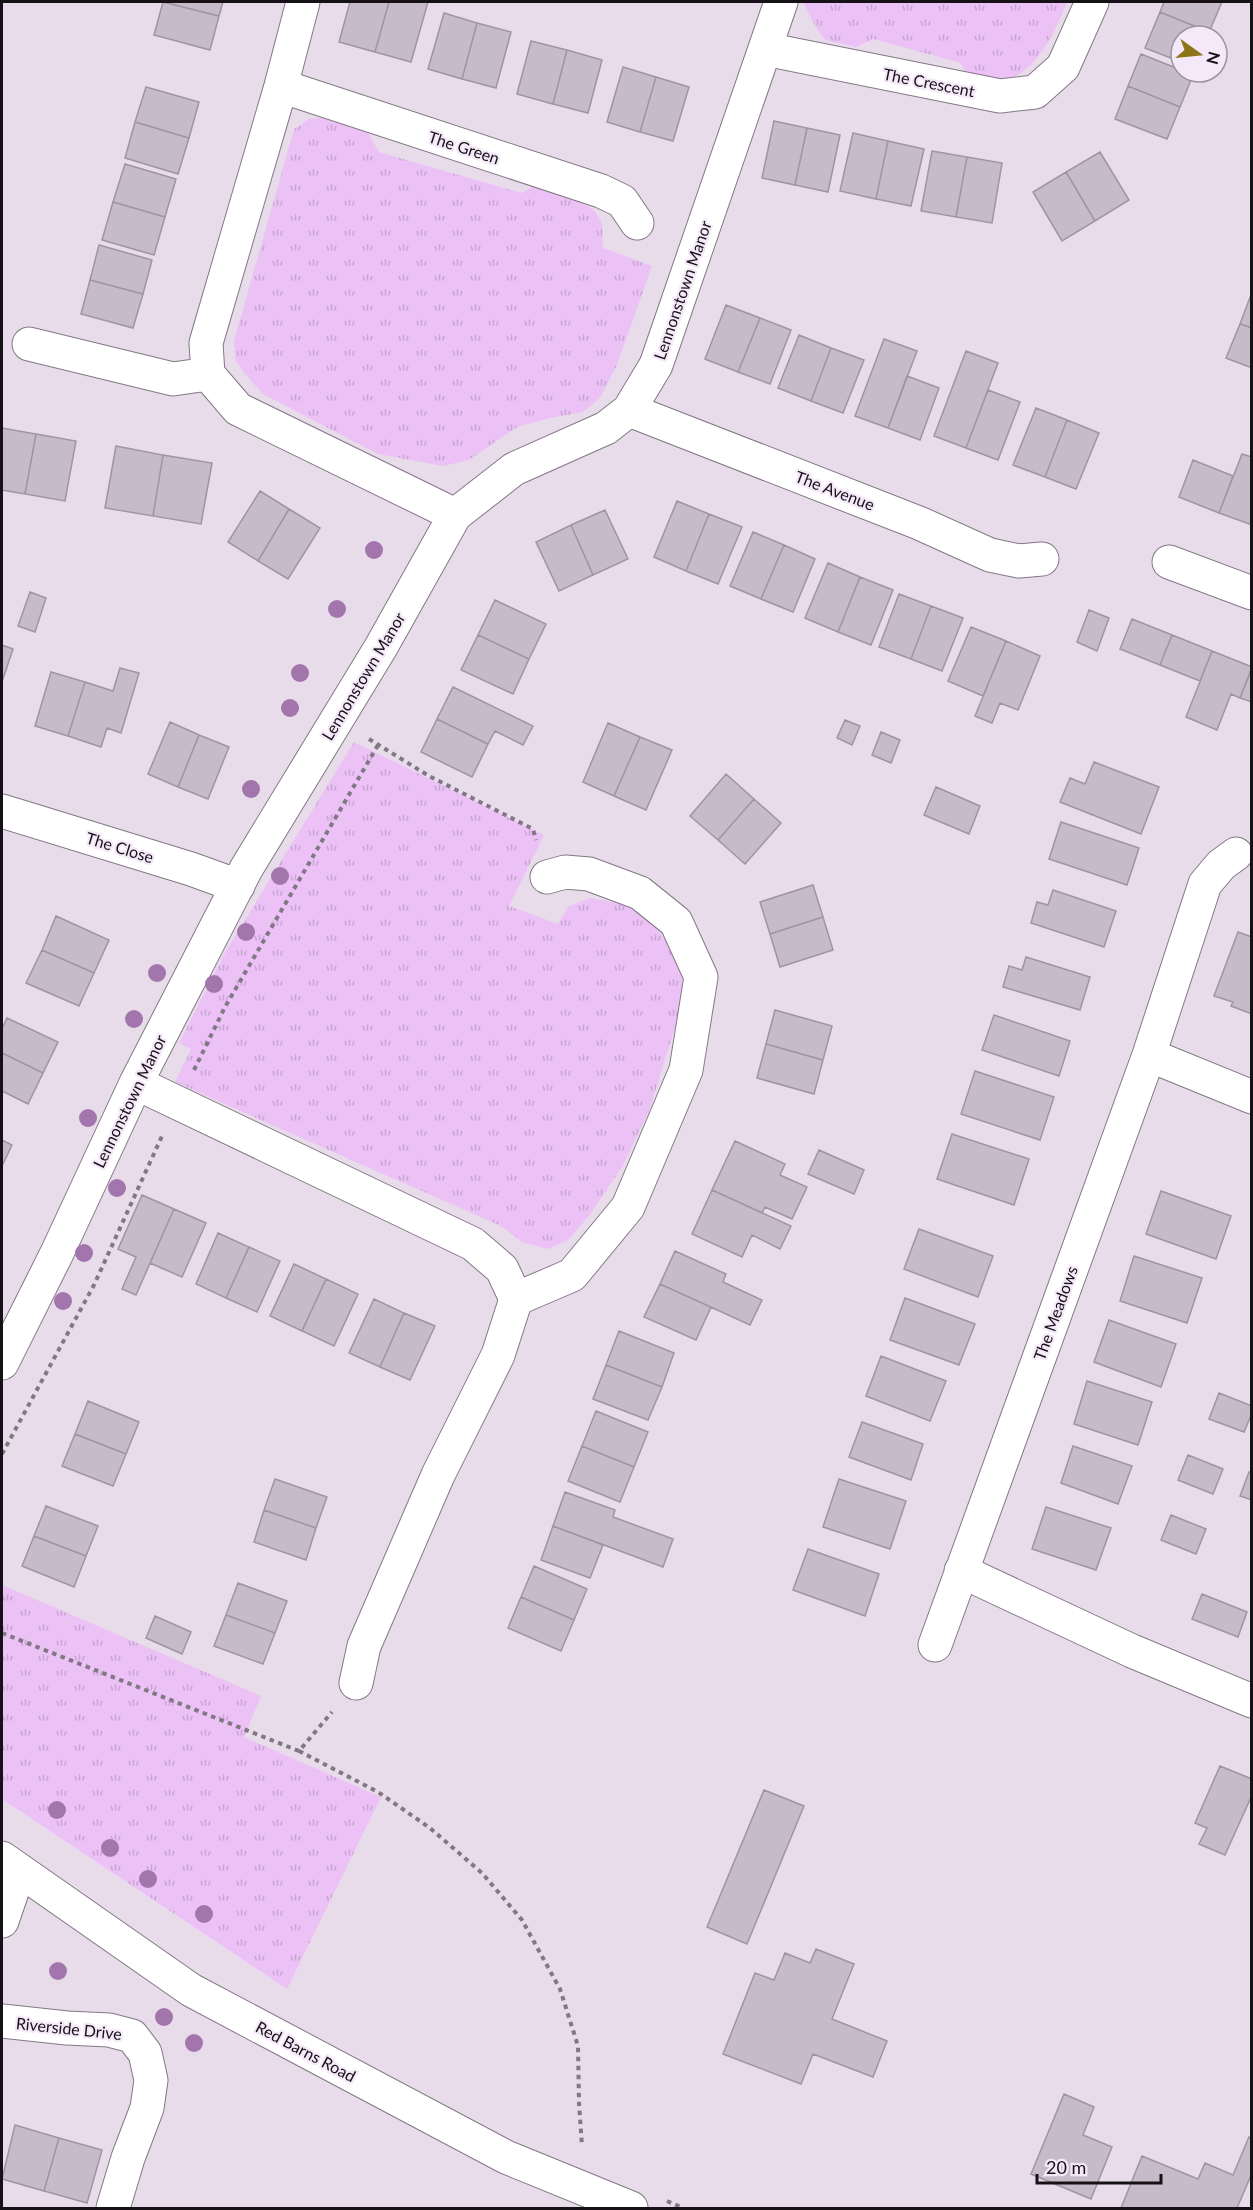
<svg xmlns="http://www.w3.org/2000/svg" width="1253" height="2210" font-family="Lato,sans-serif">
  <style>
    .grass { fill: url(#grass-tufts) }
    .building { fill: #c6bbc9; stroke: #9f94a2; stroke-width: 1.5 }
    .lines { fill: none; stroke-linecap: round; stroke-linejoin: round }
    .minor-casing { stroke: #837885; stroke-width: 35 }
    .path { stroke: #807882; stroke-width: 4; stroke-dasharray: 4.5 4.5; stroke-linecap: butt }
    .minor { stroke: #fff; stroke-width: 33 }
    .tree { fill: #a276ad }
    .labels { text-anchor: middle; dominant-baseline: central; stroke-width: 4.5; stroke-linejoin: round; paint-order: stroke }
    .street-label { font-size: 16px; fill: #151116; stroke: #f5e9f9 }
  </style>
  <defs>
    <pattern id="grass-tufts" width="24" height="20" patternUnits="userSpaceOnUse" patternTransform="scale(1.5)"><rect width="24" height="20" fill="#ebc1f6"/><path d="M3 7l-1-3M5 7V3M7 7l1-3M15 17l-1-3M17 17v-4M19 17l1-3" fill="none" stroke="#c9a5d2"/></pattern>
  </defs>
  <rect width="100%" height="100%" fill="#e8dceb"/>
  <path class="grass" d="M803,2H1067C1057,27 1038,70 1009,79C1000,81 977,77 967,76L961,63L873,39L856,47L825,40L817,29Z
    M325,117L367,131L379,152L521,193L534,186C554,192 596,200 602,224C603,231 602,240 603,248L652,266L617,365L600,398L583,412L550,418L517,427L469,460L443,466L378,454L263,394L244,373L235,359L234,341L294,129L309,119Z
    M354,742L544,835L509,906L558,924L568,907L590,898L623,904L648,918L669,944L683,970L681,1008L649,1111L622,1167L589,1216L568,1240L548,1249L522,1242L501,1226L175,1082L191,1049L179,1043L226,951Z
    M2,1585L261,1696L244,1737L381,1797L287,1989L2,1799Z"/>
  <path class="building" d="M163,2L219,16L210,50L154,35Z
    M163,2H223L219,16Z
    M350,2H389L375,52L339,42Z
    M389,2H428L411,62L375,52Z
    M1164,2H1222L1209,32L1160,12Z
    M1160,12L1209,32L1208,36H1181V62L1145,48Z
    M444,13L477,23L462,79L428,69Z
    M477,23L511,32L496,88L462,79Z
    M531,41L567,50L553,104L517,94Z
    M567,50L602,60L588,113L553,104Z
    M1141,54L1181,70V72L1193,75L1180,107L1128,86Z
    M623,67L656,77L640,132L607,122Z
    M656,77L689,87L673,141L640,132Z
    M1128,86L1180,107L1167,139L1115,119Z
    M146,87L199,102L189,138L135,122Z
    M774,121L807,128L795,185L762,178Z
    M135,122L189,138L178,174L125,158Z
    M807,128L840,135L828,192L795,185Z
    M853,133L888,141L876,199L840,191Z
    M888,141L924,149L911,206L876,199Z
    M932,151L967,157L956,217L921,211Z
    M1100,152L1129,200L1095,221L1066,172Z
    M967,157L1002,163L992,223L956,217Z
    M125,164L176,179L165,217L113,202Z
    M1066,172L1095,221L1062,241L1033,192Z
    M113,202L165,217L154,255L102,240Z
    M99,245L152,260L143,294L90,280Z
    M90,280L143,294L133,328L81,314Z
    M1252,292V328L1240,324Z
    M726,305L760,318L738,372L705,359Z
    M760,318L791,330L770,384L738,372Z
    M1240,324L1252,328V368L1226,358Z
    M799,335L831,348L811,401L778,388Z
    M884,339L917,351L888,428L855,416Z
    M831,348L864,360L843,413L811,401Z
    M966,351L998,363L966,448L934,436Z
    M907,376L939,388L920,440L888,428Z
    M988,390L1020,402L998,460L966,448Z
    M1036,408L1067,420L1045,477L1013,465Z
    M1067,420L1099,433L1076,489L1045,477Z
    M2,428L36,434L25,494L2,490Z
    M36,434L76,441L65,501L25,494Z
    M116,446L163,455L153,516L105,508Z
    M1242,454L1252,457V525L1219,513Z
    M163,455L212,463L201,524L153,516Z
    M1193,460L1233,476L1219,513L1179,497Z
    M260,491L289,509L258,561L228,542Z
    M677,501L709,514L686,571L654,557Z
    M289,509L320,528L288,579L258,561Z
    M605,510L628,559L593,575L571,525Z
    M709,514L742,527L718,584L686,571Z
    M571,525L593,575L559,591L536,542Z
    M753,532L784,545L761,599L730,586Z
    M784,545L815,559L793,612L761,599Z
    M828,563L860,577L838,632L805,618Z
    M860,577L893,590L871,645L838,632Z
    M30,592L46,598L35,632L18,626Z
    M899,594L931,606L911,659L879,647Z
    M495,600L546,624L529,659L478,635Z
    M931,606L963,618L942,671L911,659Z
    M1089,610L1109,618L1097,651L1077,642Z
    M1132,619L1172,635L1160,665L1120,649Z
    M971,627L1006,641L983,696L948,681Z
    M478,635L529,659L513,694L461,670Z
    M1172,635L1212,651L1200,681L1160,665Z
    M1006,641L1040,656L1018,710L1000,703L992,723L975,716Z
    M2,645L13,649L2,682Z
    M1212,651L1252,667L1240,698L1231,694L1217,730L1186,717Z
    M120,668L139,673L121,733L107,728L101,747L68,736L85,682L113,691Z
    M1252,668V702L1240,698Z
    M51,672L85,682L68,736L35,726Z
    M453,687L533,726L523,745L495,731L488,744L437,719Z
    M437,719L488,744L472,777L421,752Z
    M845,720L860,726L852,745L837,738Z
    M170,722L199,735L178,787L148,774Z
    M608,723L640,737L614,796L583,782Z
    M881,732L900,740L891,763L872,755Z
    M199,735L229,747L208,799L178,787Z
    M640,737L672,750L646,810L614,796Z
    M1094,762L1159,787L1141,834L1060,802L1070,778L1085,784Z
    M726,774L754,799L718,840L690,816Z
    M936,787L980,806L969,834L924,815Z
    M754,799L781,823L745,864L718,840Z
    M1061,822L1139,848L1127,885L1049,859Z
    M813,885L823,917L770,934L760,902Z
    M1053,890L1116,911L1104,947L1031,923L1037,902L1048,905Z
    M56,916L109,940L94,973L42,950Z
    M823,917L833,950L780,967L770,934Z
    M1238,932L1252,937V1014L1231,1006L1233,1002L1214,996Z
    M42,950L94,973L79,1006L26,983Z
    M1026,957L1090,977L1080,1010L1003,987L1009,966L1022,970Z
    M775,1010L832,1026L823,1060L766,1044Z
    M994,1015L1070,1041L1059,1076L982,1050Z
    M7,1018L58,1042L43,1073L2,1053V1029Z
    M766,1044L823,1060L814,1094L757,1078Z
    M2,1053L43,1073L28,1104L2,1091Z
    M975,1071L1054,1097L1040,1140L961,1114Z
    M952,1134L1029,1159L1014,1205L937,1179Z
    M2,1140L12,1145L2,1166Z
    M735,1141L785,1164L780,1175L807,1187L792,1219L765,1207L762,1213L712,1190Z
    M819,1150L864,1170L854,1194L808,1174Z
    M712,1190L791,1226L780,1249L752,1235L742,1257L692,1234Z
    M1161,1191L1231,1216L1216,1259L1146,1234Z
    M142,1195L174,1209L136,1295L122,1289L136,1257L118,1249Z
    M174,1209L206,1223L182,1277L150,1263Z
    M919,1229L993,1256L978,1297L904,1269Z
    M218,1233L249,1247L226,1298L196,1284Z
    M249,1247L280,1261L257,1312L226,1298Z
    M675,1251L726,1274L723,1282L762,1300L750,1325L660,1284Z
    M1134,1256L1202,1278L1187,1323L1120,1301Z
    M294,1264L326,1279L302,1331L270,1316Z
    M326,1279L358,1294L334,1346L302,1331Z
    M660,1284L711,1307L696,1340L644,1317Z
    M905,1298L975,1324L959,1365L890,1340Z
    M374,1299L404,1313L380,1367L349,1353Z
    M404,1313L435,1326L410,1380L380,1367Z
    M1109,1320L1176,1344L1161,1387L1094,1362Z
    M619,1331L674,1353L662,1387L606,1365Z
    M881,1356L946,1381L930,1421L866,1396Z
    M606,1365L662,1387L648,1420L593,1399Z
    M1087,1381L1152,1402L1138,1445L1074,1424Z
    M1219,1393L1252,1406V1413L1244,1432L1209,1419Z
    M88,1401L139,1422L126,1454L75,1434Z
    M596,1411L648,1432L634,1467L582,1446Z
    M862,1422L923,1444L911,1480L849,1457Z
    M75,1434L126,1454L113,1486L62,1466Z
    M582,1446L634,1467L620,1502L568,1481Z
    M1073,1446L1132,1466L1118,1504L1061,1483Z
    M1188,1455L1223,1469L1213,1494L1178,1480Z
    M1249,1472L1252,1473V1500L1240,1496Z
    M275,1479L327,1497L316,1528L264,1510Z
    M839,1479L906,1501L890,1549L823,1527Z
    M565,1492L615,1510L613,1517L673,1539L663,1567L553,1526Z
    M46,1506L98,1526L86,1556L34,1536Z
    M1046,1507L1111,1528L1096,1570L1032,1549Z
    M264,1510L316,1528L306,1560L254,1542Z
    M1171,1515L1206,1529L1196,1554L1161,1540Z
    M553,1526L603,1545L590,1578L541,1560Z
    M34,1536L86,1556L74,1587L22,1566Z
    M808,1549L879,1574L865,1616L793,1590Z
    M534,1566L587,1589L574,1620L521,1597Z
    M238,1583L287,1601L275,1633L226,1615Z
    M1202,1594L1247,1612L1238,1637L1192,1619Z
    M521,1597L574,1620L561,1651L508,1628Z
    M226,1615L275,1633L263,1664L214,1646Z
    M155,1616L191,1632L182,1654L146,1638Z
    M1220,1766L1252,1779V1795L1225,1855L1199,1844L1207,1828L1195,1823Z
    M764,1790L804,1806L747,1944L707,1927Z
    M816,1949L854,1964L832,2019L887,2041L873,2077L813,2054L801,2084L723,2054L755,1973L774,1980L785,1953L810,1963Z
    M1064,2094L1094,2107L1083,2135L1112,2147L1091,2199L1031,2174Z
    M15,2125L59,2138L44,2191L2,2179Z
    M1249,2137L1252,2139V2173L1237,2208H1121L1142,2156L1198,2179L1205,2163L1233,2175Z
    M59,2138L102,2150L87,2203L44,2191Z"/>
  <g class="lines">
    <g class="minor-casing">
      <path id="minor" d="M303,2L281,86L206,343L208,374L238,409L455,515
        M765,49L1000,96L1035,92L1063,67L1092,2
        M281,86L601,191L622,201L637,223
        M29,344L173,379L208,374
        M629,410L919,523L990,555L1019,561L1042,559
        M1169,562L1252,593
        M2,811L191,869L238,886
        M1149,1055L1252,1097
        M136,1083L473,1244L502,1269L516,1299L498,1355L438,1475L364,1646L356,1683
        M516,1299L572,1275L628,1207L686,1070L701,977L676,922L640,893L589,874L565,872L547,877
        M2,1363L57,1253L136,1083L246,869L381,647L455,515L514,469L606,428L629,410L656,365L781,2
        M961,1571L1132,1651L1252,1701
        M935,1645L1149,1055L1205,884L1221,865L1236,854
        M2,1858L191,1990L506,2157L631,2208
        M2,1921L19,1871
        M2,2021L67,2028L109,2030L132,2036L145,2053L151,2080L147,2108L128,2158L113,2208"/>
    </g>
    <path class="path" d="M369,739L429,776L533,829L536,840
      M194,1070L225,1007L378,745
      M2,1454L94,1285L162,1136
      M2,1633L299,1751L332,1712
      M299,1751L378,1792L430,1828L482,1873L522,1920L560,1989L578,2046L579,2103L582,2146
      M667,2201L683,2208"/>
    <use href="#minor" class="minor"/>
  </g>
  <g class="tree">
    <circle cx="374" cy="550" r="9"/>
    <circle cx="337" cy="609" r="9"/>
    <circle cx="300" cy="673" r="9"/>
    <circle cx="290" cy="708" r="9"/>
    <circle cx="251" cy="789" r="9"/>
    <circle cx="280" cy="876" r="9"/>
    <circle cx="246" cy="932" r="9"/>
    <circle cx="157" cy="973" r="9"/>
    <circle cx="214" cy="984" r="9"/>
    <circle cx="134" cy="1019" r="9"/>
    <circle cx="88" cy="1118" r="9"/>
    <circle cx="117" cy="1188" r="9"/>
    <circle cx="84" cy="1253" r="9"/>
    <circle cx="63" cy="1301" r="9"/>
    <circle cx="57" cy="1810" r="9"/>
    <circle cx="110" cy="1848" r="9"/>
    <circle cx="148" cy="1879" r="9"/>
    <circle cx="204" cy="1914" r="9"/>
    <circle cx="58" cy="1971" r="9"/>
    <circle cx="164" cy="2017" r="9"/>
    <circle cx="194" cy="2043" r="9"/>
  </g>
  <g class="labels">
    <g class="street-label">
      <text transform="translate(929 82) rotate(11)">The Crescent</text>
      <text transform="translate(464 147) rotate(18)">The Green</text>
      <text transform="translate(682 290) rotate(-71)">Lennonstown Manor</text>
      <text transform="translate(835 490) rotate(21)">The Avenue</text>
      <text transform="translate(363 676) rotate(-59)">Lennonstown Manor</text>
      <text transform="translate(120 847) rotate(17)">The Close</text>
      <text transform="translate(129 1101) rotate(-64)">Lennonstown Manor</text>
      <text transform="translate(1055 1313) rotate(-70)">The Meadows</text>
      <text transform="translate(69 2028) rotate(6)">Riverside Drive</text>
      <text transform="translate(306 2051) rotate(28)">Red Barns Road</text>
    </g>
  </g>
  <rect width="1253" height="2210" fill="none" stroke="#151116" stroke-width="6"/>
  <g transform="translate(1199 54) rotate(105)"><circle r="28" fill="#f5e9f9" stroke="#9b939e" stroke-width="1.5"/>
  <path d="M0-4.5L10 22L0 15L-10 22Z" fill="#8c7418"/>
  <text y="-9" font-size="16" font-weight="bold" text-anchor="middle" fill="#151116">N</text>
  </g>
  <path d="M1037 2174v9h124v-9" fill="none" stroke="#151116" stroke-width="3"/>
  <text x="1046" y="2174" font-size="18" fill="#151116" stroke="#f5e9f9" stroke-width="4.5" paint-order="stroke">20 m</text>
</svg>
